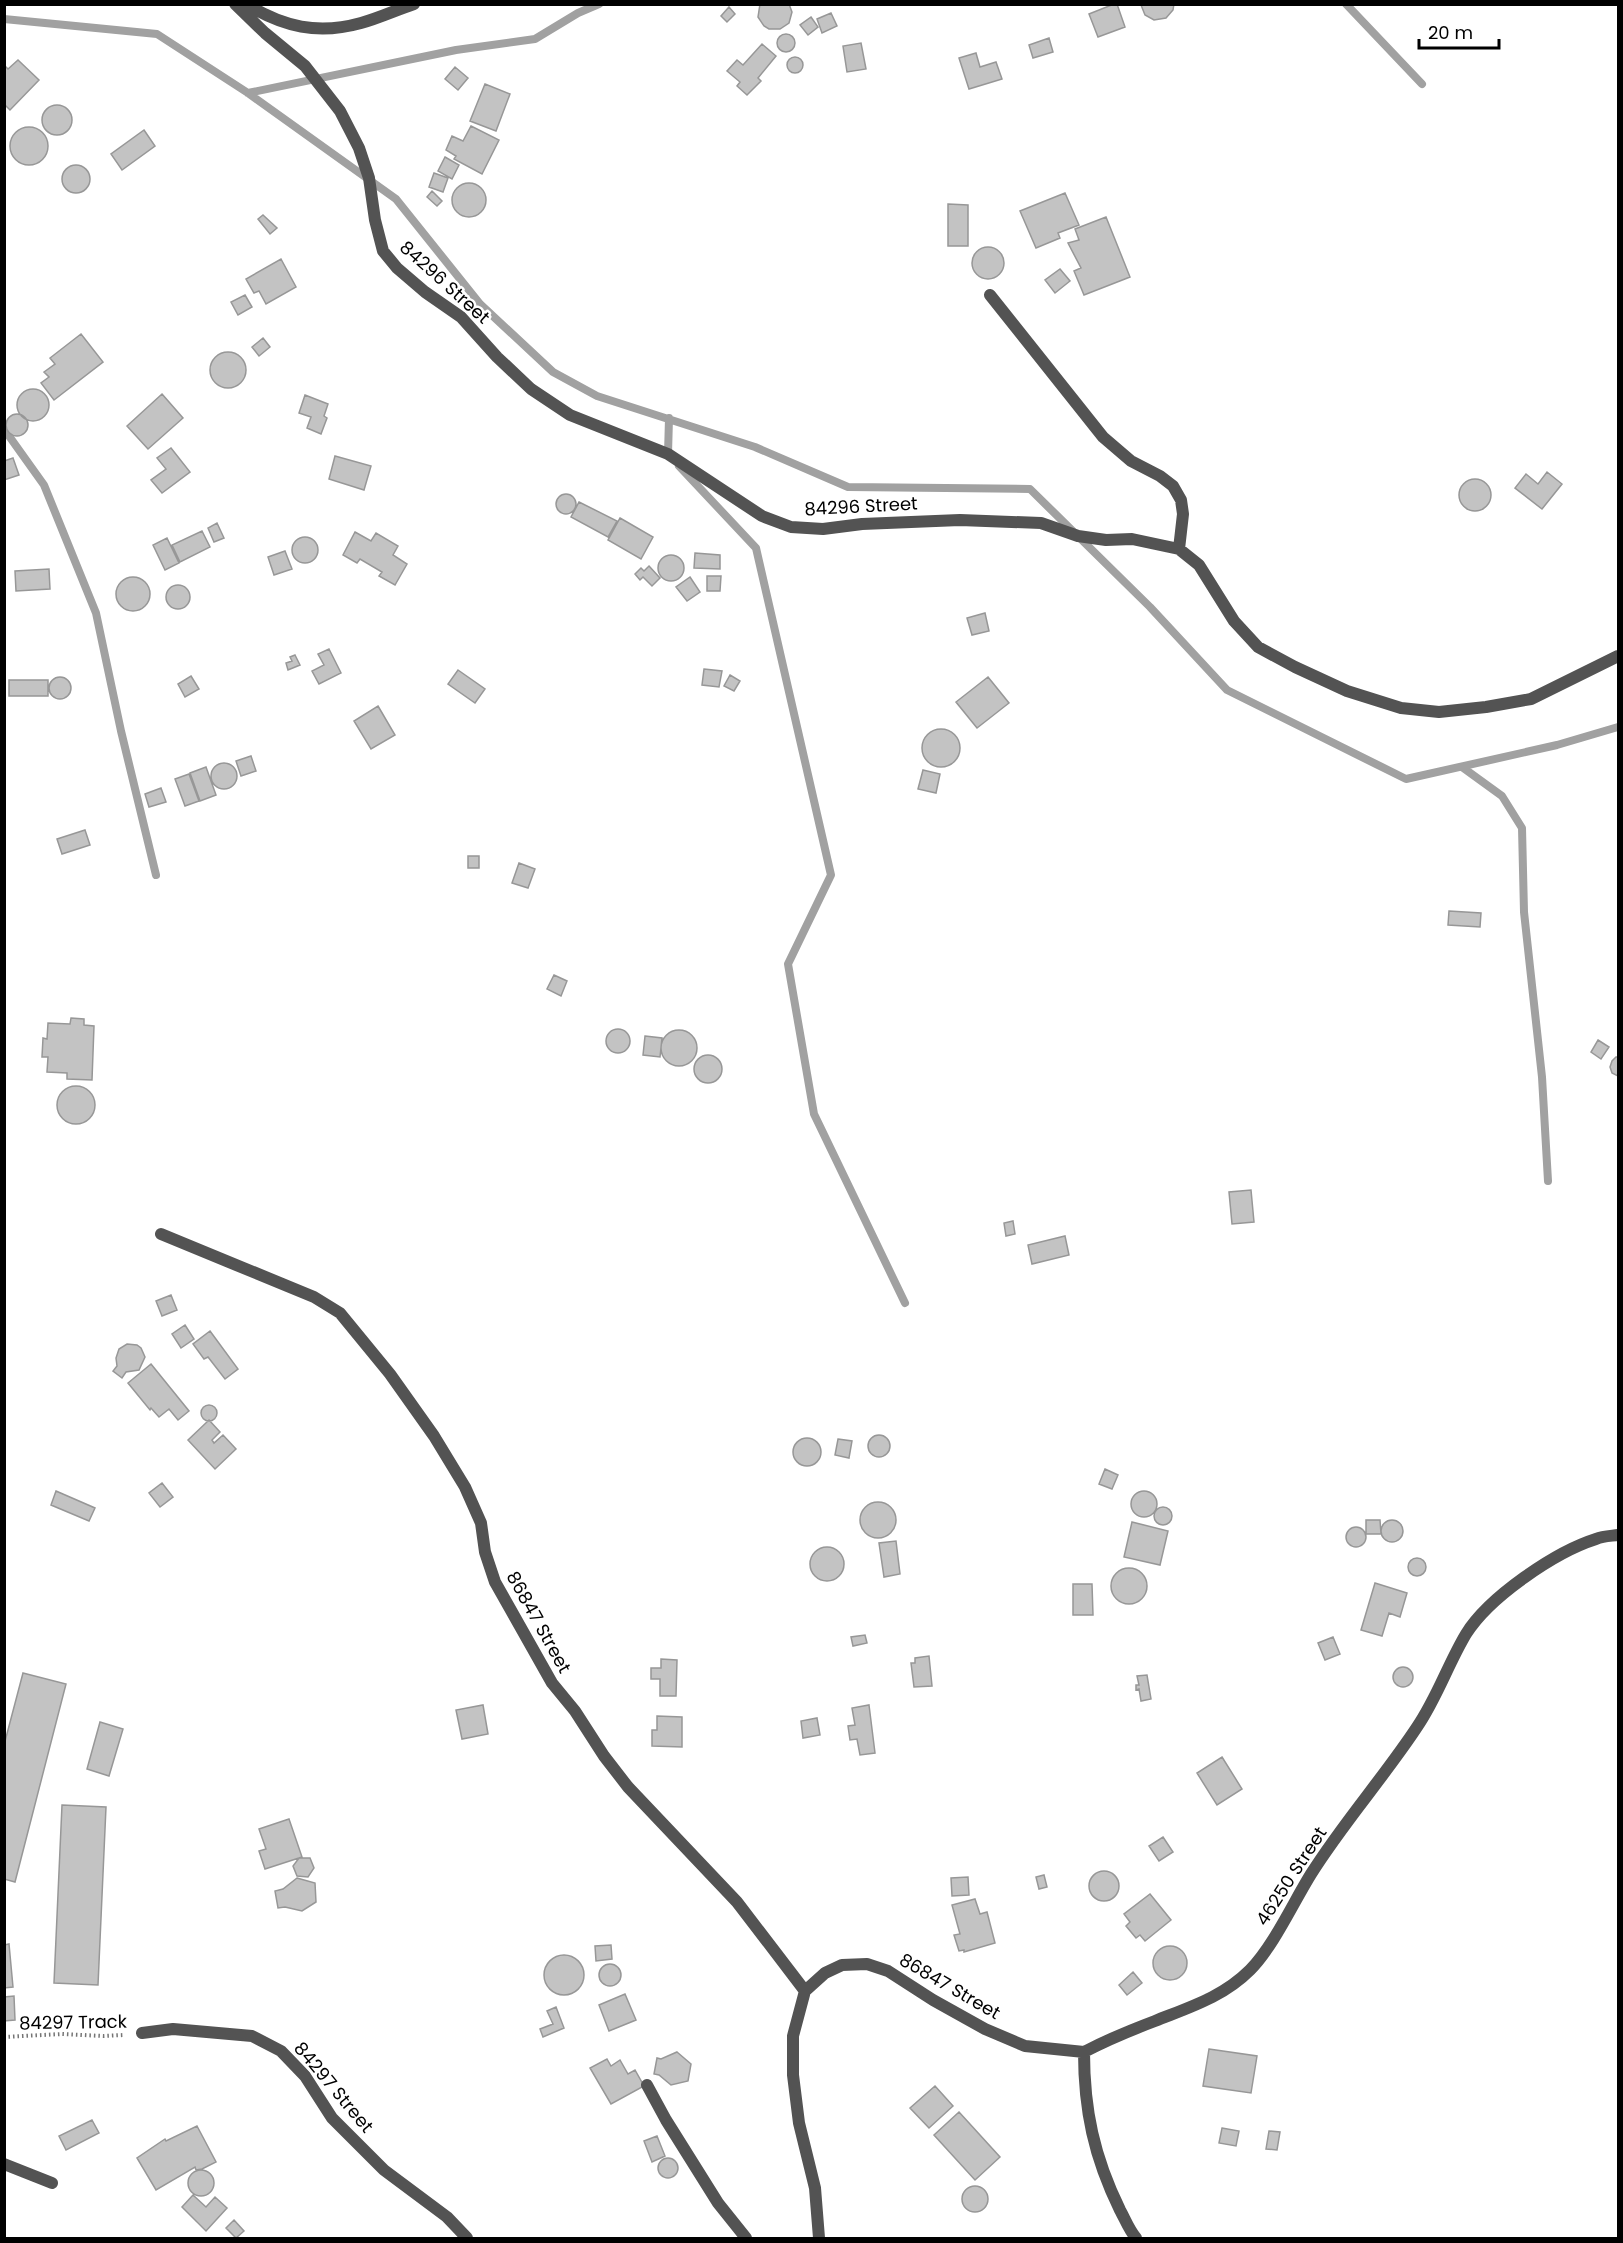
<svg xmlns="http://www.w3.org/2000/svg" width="1623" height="2243" font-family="Poppins,sans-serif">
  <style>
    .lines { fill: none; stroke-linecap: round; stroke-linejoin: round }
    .stream { stroke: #a1a1a1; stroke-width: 8 }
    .building { fill: #c3c3c3; stroke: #979797; stroke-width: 1.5 }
    .path { stroke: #757575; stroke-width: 4; stroke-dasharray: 1.5 3; stroke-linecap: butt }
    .street { stroke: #535353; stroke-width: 12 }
    .labels { text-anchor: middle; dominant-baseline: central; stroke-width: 5; stroke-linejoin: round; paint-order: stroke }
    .street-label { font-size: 18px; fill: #000; stroke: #fff }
  </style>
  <rect width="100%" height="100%" fill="#fff"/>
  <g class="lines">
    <path class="stream" d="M1346,4L1422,84
      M4,19L157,34L248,93L396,199L480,304L553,372L597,396L755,447L848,487L1030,489L1150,607L1227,690L1406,779L1557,745L1618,727
      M248,93L456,50L535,39L578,13L599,4
      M669,418L668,454L670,456
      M4,429L44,485L96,613L121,731L156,875
      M679,466L756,548L831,875L788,964L814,1114L905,1303
      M1462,767L1502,796L1522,828L1524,912L1542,1077L1548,1181"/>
  </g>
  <path class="building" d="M760,4H789L792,12L789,23L780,29H769L764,26L758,17Z
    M1114,4H1117L1125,27L1098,37L1089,14Z
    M1174,4L1173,10L1166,18L1154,20L1145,15L1141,5Z
    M729,7L735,14L727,22L721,16Z
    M831,13L837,26L822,33L817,19Z
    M811,17L818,27L808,35L800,25Z
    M777 43a9 9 0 1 1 18 0a9 9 0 1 1-18 0Z
    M1049,38L1053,52L1033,58L1029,45Z
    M861,43L866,69L847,72L843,46Z
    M762,44L776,56L758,78L761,81L747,95L737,86L740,82L727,71L737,60L743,65Z
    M976,53L980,67L996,62L1002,79L969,89L959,58Z
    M787 65a8 8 0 1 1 16 0a8 8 0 1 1-16 0Z
    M18,60L39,80L10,110L4,104V65L8,69Z
    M455,67L468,78L458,90L445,79Z
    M485,84L510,94L496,131L470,121Z
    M42 120a15 15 0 1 1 30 0a15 15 0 1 1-30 0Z
    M471,126L499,140L482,174L454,159L456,156L446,150L452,136L463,141Z
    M10 146a19 19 0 1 1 38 0a19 19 0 1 1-38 0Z
    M144,130L155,146L122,170L111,154Z
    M445,157L459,165L452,179L438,171Z
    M62 179a14 14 0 1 1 28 0a14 14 0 1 1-28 0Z
    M434,173L448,178L443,192L429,187Z
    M452 200a17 17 0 1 1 34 0a17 17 0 1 1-34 0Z
    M432,191L442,201L437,206L427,197Z
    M1065,193L1079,225L1058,233L1060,238L1036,248L1020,211Z
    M948,204L968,205V246H948Z
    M263,215L277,228L270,234L258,219Z
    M1106,217L1130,277L1084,295L1074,271L1081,268L1068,243L1079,240L1075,229Z
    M972 263a16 16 0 1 1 32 0a16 16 0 1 1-32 0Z
    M281,259L296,287L266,304L259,291L254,293L246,279Z
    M1060,269L1070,281L1055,293L1045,280Z
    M245,295L252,307L238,315L231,302Z
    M81,334L103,362L54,400L41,383L49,377L44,372L55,364L50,358Z
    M263,338L270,347L259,356L252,347Z
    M210 370a18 18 0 1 1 36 0a18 18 0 1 1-36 0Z
    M17 405a16 16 0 1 1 32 0a16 16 0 1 1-32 0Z
    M162,394L183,418L148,449L127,426Z
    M305,395L328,404L324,416L327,418L321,434L307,428L311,417L299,413Z
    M6 425a11 11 0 1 1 22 0a11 11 0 1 1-22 0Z
    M171,448L190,472L162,493L151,480L166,469L157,458Z
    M335,456L371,466L364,490L329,479Z
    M13,458L19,475L4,480V461Z
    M1547,472L1562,484L1542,509L1515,488L1526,474L1538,484Z
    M1459 495a16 16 0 1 1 32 0a16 16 0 1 1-32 0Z
    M556 504a10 10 0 1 1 20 0a10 10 0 1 1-20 0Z
    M579,502L617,521L608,537L571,517Z
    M620,518L653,537L641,559L608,540Z
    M217,523L224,538L214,542L208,528Z
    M202,531L210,547L180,562L172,545Z
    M355,532L371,541L376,533L398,546L393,555L407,564L395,585L379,576L382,572L360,559L357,563L343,555Z
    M292 550a13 13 0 1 1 26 0a13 13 0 1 1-26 0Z
    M167,538L179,563L165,570L153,545Z
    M285,551L292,569L274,575L268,557Z
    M695,553L720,555V569L694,568Z
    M658 568a13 13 0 1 1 26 0a13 13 0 1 1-26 0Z
    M649,566L660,578L652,586L643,577L640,580L635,574L641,568L644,571Z
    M49,569L50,589L16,591L15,571Z
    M707,576H721L720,591H707Z
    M690,577L700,592L687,601L676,587Z
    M116 594a17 17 0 1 1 34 0a17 17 0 1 1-34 0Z
    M166 597a12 12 0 1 1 24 0a12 12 0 1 1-24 0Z
    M985,613L989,631L972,635L967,618Z
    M329,649L341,673L319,684L312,671L324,665L318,654Z
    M295,655L300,665L288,670L286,663L292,661L290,657Z
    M704,669L722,671L719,687L702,685Z
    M458,670L485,689L475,703L448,684Z
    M730,675L740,681L734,691L724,686Z
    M191,676L199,689L185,697L178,684Z
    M49 688a11 11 0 1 1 22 0a11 11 0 1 1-22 0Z
    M988,677L1009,703L977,728L956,702Z
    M9,680H48V696H9Z
    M378,706L395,735L371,749L354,721Z
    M922 748a19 19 0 1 1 38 0a19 19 0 1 1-38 0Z
    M251,756L256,771L241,776L236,761Z
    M211 776a13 13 0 1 1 26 0a13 13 0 1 1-26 0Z
    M206,767L216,795L200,801L190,773Z
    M923,770L940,774L936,793L918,789Z
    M189,774L199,801L185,806L175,779Z
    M161,788L166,802L149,807L145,794Z
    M85,830L90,845L62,854L57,839Z
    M468,856H479V868H468Z
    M519,863L535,869L528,888L512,883Z
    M1449,911L1481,913L1480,927L1448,925Z
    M554,975L567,981L561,996L547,989Z
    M71,1018L84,1019V1025L94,1026L92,1080L67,1079V1073L47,1072L48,1057H42L43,1038L47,1039L48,1023L70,1024Z
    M606 1041a12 12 0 1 1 24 0a12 12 0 1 1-24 0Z
    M661 1048a18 18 0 1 1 36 0a18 18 0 1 1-36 0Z
    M645,1036L662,1038L660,1057L643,1055Z
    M1598,1040L1609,1047L1601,1059L1591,1052Z
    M694 1069a14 14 0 1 1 28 0a14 14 0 1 1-28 0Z
    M1616,1057H1618V1076L1612,1073L1610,1067L1612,1061Z
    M57 1105a19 19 0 1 1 38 0a19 19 0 1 1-38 0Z
    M1251,1190L1254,1222L1232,1224L1229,1192Z
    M1013,1221L1015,1234L1006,1236L1004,1223Z
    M1065,1236L1069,1255L1032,1264L1028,1245Z
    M171,1295L177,1310L162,1316L156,1301Z
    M185,1325L194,1339L181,1348L172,1334Z
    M210,1331L238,1369L225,1379L208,1357L204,1359L193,1344Z
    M127,1344L137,1345L141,1348L145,1357L139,1370L126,1372L122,1378L113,1371L117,1366L116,1358L119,1349Z
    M151,1364L189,1411L178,1420L169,1409L159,1417L151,1408L150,1410L128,1383Z
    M201 1413a8 8 0 1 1 16 0a8 8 0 1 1-16 0Z
    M209,1420L220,1432L212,1440L214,1443L223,1435L236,1449L215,1469L188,1440Z
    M868 1446a11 11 0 1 1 22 0a11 11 0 1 1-22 0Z
    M793 1452a14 14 0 1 1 28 0a14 14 0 1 1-28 0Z
    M838,1439L852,1441L849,1458L835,1455Z
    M1105,1469L1118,1475L1112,1489L1099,1484Z
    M162,1483L173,1497L160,1507L149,1493Z
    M1131 1504a13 13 0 1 1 26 0a13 13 0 1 1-26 0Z
    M56,1491L95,1508L89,1521L51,1505Z
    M860 1520a18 18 0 1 1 36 0a18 18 0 1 1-36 0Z
    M1154 1516a9 9 0 1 1 18 0a9 9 0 1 1-18 0Z
    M1381 1531a11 11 0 1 1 22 0a11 11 0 1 1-22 0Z
    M1366,1520H1380L1381,1534H1366Z
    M1132,1522L1168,1531L1160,1565L1124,1557Z
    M1346 1537a10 10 0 1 1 20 0a10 10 0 1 1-20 0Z
    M896,1541L900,1574L884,1577L879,1543Z
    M810 1564a17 17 0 1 1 34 0a17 17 0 1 1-34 0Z
    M1408 1567a9 9 0 1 1 18 0a9 9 0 1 1-18 0Z
    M1111 1586a18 18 0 1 1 36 0a18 18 0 1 1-36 0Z
    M1375,1583L1407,1593L1400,1617L1389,1613L1382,1636L1361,1630Z
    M1073,1584H1092L1093,1615H1073Z
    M865,1635L867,1643L853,1646L851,1637Z
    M1333,1637L1340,1654L1325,1660L1318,1643Z
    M929,1656L932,1686L914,1687L911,1663H915V1658Z
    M661,1659L677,1660L676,1696H660V1679H651V1668H661Z
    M1393 1677a10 10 0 1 1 20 0a10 10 0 1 1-20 0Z
    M23,1673L66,1684L15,1882L4,1879V1745Z
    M1147,1675L1151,1699L1141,1701L1139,1689L1136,1690V1685H1139L1137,1676Z
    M483,1705L488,1734L462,1739L456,1710Z
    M869,1705L875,1753L860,1755L857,1739L850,1740L848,1726L855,1725L852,1708Z
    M657,1716L682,1717V1747L652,1746V1730H657Z
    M817,1718L820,1735L803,1738L801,1721Z
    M100,1722L123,1729L109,1776L87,1769Z
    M1222,1757L1242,1789L1217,1805L1197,1773Z
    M62,1805L106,1807L98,1985L54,1983Z
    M289,1819L302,1857L265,1869L259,1851L266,1849L259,1829Z
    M1163,1837L1173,1852L1159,1861L1149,1846Z
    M299,1858H310L314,1868L308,1877L297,1876L293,1866Z
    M1089 1886a15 15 0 1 1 30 0a15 15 0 1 1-30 0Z
    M1044,1875L1047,1887L1039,1889L1036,1877Z
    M968,1877L969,1895L952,1896L951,1878Z
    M297,1878L315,1883L316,1902L302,1911L285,1907L278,1908L275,1891L283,1889Z
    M1150,1894L1171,1920L1145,1941L1140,1935L1136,1938L1126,1926L1130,1922L1124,1914Z
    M975,1899L980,1914L987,1912L995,1943L964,1952V1950L959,1951L954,1935L960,1934L952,1905Z
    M9,1944L13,1987L4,1988V1945Z
    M611,1945L612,1959L596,1961L595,1946Z
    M1153 1963a17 17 0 1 1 34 0a17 17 0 1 1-34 0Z
    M544 1975a20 20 0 1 1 40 0a20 20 0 1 1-40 0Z
    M599 1975a11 11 0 1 1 22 0a11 11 0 1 1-22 0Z
    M1133,1972L1142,1983L1127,1995L1119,1985Z
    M625,1994L636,2020L609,2031L599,2005Z
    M14,1996L15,2020L4,2021V1997Z
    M556,2007L564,2028L543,2037L540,2029L553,2024L547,2011Z
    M1209,2049L1257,2056L1251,2093L1203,2086Z
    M677,2052L691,2064L688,2081L671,2085L659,2075L654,2074L657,2058L661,2059Z
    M607,2059L611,2066L620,2060L628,2074L635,2070L644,2086L611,2104L590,2068Z
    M935,2086L953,2106L929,2128L910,2108Z
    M959,2112L1000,2157L975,2180L934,2135Z
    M92,2120L99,2133L66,2150L59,2136Z
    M197,2126L216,2162L202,2169L196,2170L195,2167L156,2190L137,2158L165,2139L166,2141Z
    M1222,2128L1239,2131L1236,2146L1219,2143Z
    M1269,2131L1280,2132L1277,2150L1266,2149Z
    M657,2136L665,2156L652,2162L644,2141Z
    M658 2168a10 10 0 1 1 20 0a10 10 0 1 1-20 0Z
    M188 2183a13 13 0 1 1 26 0a13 13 0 1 1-26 0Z
    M962 2199a13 13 0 1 1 26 0a13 13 0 1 1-26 0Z
    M193,2195L206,2207L215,2197L227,2208L206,2231L182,2207Z
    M234,2220L244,2231L236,2238L226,2228Z"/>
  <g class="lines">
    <path class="path" d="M4,2037L62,2034L103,2036L124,2035"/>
    <path class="street" d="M235,4L265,33L305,66L340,111L359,148L369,178L375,220L383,251L397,268L425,292L461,317L497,357L531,389L570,415L668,454L762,516L791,527L823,529L862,524L960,520L1041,523L1078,536L1106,540L1132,539L1179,549L1199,565L1234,621L1258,647L1295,667L1347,691L1401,708L1439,712L1486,707L1531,699L1618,656
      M246,4C283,27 318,35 361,23C379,18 396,10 414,4
      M990,295L1103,437L1131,461L1160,476L1173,486L1181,500L1183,514L1179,549
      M161,1234L314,1297L340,1313L390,1374L434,1436L465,1487L481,1523L485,1552L495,1582L552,1683L575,1711L604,1756L628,1787L737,1902L805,1991
      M142,2033L173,2029L252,2036L281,2051L305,2076L332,2118L384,2170L447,2217L467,2238
      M647,2085L666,2120L718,2203L746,2238
      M4,2164L52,2183
      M819,2238L815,2188L799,2123L793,2075V2036L805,1991L825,1973L842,1965L867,1964L888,1971L933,2000L985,2029L1025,2046L1084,2052
      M1136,2238C1129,2230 1125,2219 1120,2210C1094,2157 1084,2110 1084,2052C1107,2040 1131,2030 1155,2021C1190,2007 1223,1997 1250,1970C1273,1947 1293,1903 1311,1874C1343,1823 1384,1777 1417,1727C1437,1698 1448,1664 1466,1634C1489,1597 1555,1552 1596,1539C1603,1536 1611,1536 1618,1535"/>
  </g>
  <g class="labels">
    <g class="street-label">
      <text transform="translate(445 282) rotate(42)">84296 Street</text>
      <text transform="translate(861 506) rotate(-3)">84296 Street</text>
      <text transform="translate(539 1622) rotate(61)">86847 Street</text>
      <text transform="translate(1291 1876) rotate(-57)">46250 Street</text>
      <text transform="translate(950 1986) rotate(30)">86847 Street</text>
      <text transform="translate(73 2022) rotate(-1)">84297 Track</text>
      <text transform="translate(334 2087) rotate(50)">84297 Street</text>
    </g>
  </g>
  <rect width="1623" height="2243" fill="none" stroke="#000000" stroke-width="12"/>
  <path d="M1419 39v9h80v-9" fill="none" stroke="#000000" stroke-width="3"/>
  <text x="1428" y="39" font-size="18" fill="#000000" stroke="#ffffff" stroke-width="4.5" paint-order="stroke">20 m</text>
</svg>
